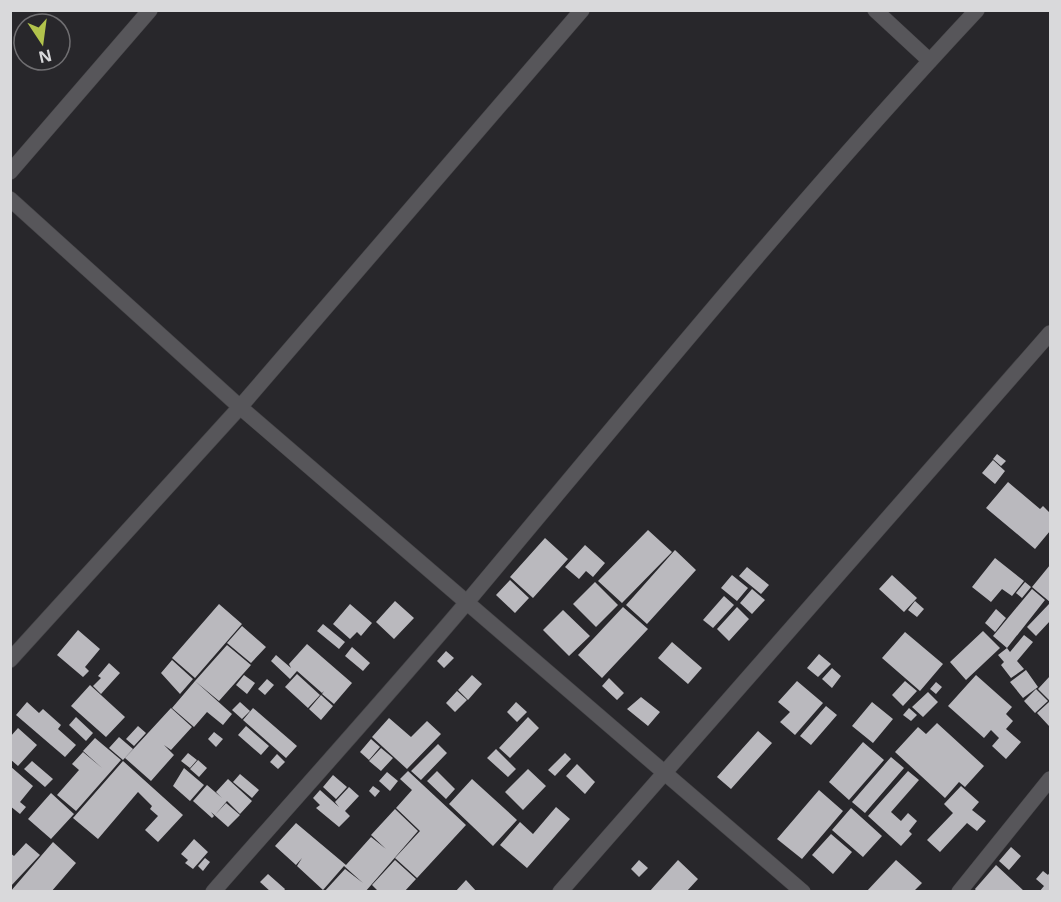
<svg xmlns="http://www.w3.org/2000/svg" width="1061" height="902" font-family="'Open Sans',sans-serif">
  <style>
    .building { fill: #bab9be }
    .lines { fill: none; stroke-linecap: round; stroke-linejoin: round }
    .street-casing { stroke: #454447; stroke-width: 16 }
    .street { stroke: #57565a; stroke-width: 15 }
  </style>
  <rect width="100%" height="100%" fill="#28272b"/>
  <path class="building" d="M997,454L1006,461L1001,466L993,459Z
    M993,460L1005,471L995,484L982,473Z
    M1008,482L1040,509L1043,506L1050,513V531L1035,549L986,508Z
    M648,530L672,552L622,603L598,581Z
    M545,538L568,559L533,598L510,577Z
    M585,545L605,563L593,577L586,571L579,579L565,567Z
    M675,550L696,570L647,624L626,605Z
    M995,558L1024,581L1012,596L1002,589L991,602L972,587Z
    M1050,565V602L1032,587Z
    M747,567L769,585L761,594L739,576Z
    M732,575L748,588L737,601L721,588Z
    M892,575L917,598L904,612L879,589Z
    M510,580L529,598L515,613L496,595Z
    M595,582L618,605L596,627L573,604Z
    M1025,582L1031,587L1022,598L1016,593Z
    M752,589L765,600L752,614L740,603Z
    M1032,589L1045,600L1007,648L993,636Z
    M724,596L734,605L713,628L703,620Z
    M395,601L414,618L394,639L376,622Z
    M915,601L924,609L917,617L908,610Z
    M219,604L242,624L195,678L172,658Z
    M350,604L372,623L361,636L357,632L350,639L333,624Z
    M1049,604L1050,621L1036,636L1027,627Z
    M623,607L648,629L602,678L578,655Z
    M737,607L749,619L729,641L717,629Z
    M996,609L1006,618L995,632L985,623Z
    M563,610L590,636L569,656L543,630Z
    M323,624L345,642L339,649L317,631Z
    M242,626L266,647L251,663L227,643Z
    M78,630L100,649L85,667L89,671L83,677L57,655Z
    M983,631L1000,648L966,680L950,662Z
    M905,632L943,664L920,691L882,658Z
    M1024,635L1033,642L1017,661L1024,669L1011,678L1001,665L1004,662L998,655L1007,648L1010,652Z
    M672,642L702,668L688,684L658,658Z
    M307,644L352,683L334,704L322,694L324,691L322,693L297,671L290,679L271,661L276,655L291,668L289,664Z
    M227,645L251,665L219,701L195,681Z
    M352,647L370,663L363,671L345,656Z
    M446,651L454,658L444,668L437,661Z
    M819,654L831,664L818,677L807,668Z
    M172,660L193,679L180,694L161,673Z
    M109,663L120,673L101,694L93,686L101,678L98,676Z
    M832,668L841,676L832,688L822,679Z
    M1026,670L1038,687L1023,698L1010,682Z
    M297,674L320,695L308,708L285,687Z
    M244,675L255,683L247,694L236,685Z
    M472,675L482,684L468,700L458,690Z
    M976,675L1012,707L1006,714L1013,721L1006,729L1021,742L1006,759L992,746L999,738L991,730L984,738L948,706Z
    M1050,676V701L1038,689Z
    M609,678L624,693L617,700L602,686Z
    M267,679L274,685L265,695L258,689Z
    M195,681L232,714L223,725L207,712L194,727L172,708Z
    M797,681L823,703L795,735L780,722L790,712L778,702Z
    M905,681L917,691L903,706L892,695Z
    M936,682L942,687L936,694L930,689Z
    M90,685L125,717L106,737L71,706Z
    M1036,689L1048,701L1035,713L1024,701Z
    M457,691L467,700L455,712L446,703Z
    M928,692L938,702L923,717L912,707Z
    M321,695L333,706L321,720L309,709Z
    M641,697L660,712L648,726L627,709Z
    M27,702L39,713L43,709L61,725L58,729L76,745L65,757L16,715Z
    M240,702L250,711L242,719L232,710Z
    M516,702L527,712L517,722L507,712Z
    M872,702L893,719L873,743L852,726Z
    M1049,702L1050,724L1049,726L1037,713Z
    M826,706L837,715L811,745L800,736Z
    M171,708L192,727L171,750L164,745L174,755L151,781L125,758Z
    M253,708L297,746L286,758L243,720Z
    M909,708L917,715L911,721L903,715Z
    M76,717L93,733L86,741L69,725Z
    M528,717L539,728L510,758L499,748Z
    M389,718L411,737L427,721L441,734L407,769L372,737Z
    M937,723L984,766L965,787L959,782L945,798L895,752L918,727L926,734Z
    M138,726L146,733L134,746L126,739Z
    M246,726L269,746L261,755L238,735Z
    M18,728L37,745L18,766L10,759V737Z
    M758,731L772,743L731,789L717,777Z
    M214,732L223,739L216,747L208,739Z
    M119,737L133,749L123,760L109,748Z
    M95,738L121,760L76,811L57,795L79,770L72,764L83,752L102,768L83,751Z
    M371,739L380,747L369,760L360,752Z
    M863,742L884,760L849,800L829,782Z
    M438,744L447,753L421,780L411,771Z
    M381,748L393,758L381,771L369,761Z
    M496,749L516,769L508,777L487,758Z
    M188,753L197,760L190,768L181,761Z
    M565,753L571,759L555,776L548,770Z
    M277,754L285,762L278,769L270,762Z
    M891,757L904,768L865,813L852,802Z
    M198,760L207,768L199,777L190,769Z
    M32,761L53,779L45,787L24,769Z
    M123,761L183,815L158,842L145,830L158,816L150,809L152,806L138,792L98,839L73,818Z
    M577,764L595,782L585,794L566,776Z
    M10,766L33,786L20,802L26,807L20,814L10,806Z
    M184,768L204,785L190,801L173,786Z
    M528,769L546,786L523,810L505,792Z
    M408,771L466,825L417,878L395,858L420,831L396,808L412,790L400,779Z
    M437,771L455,789L446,799L427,781Z
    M908,771L919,780L891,812L901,821L908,813L917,821L909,831L912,834L901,846L868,816Z
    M387,772L398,781L390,791L379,781Z
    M240,774L259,790L252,798L233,782Z
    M333,775L347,787L336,799L323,787Z
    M228,779L252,801L240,814L227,801L215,815L226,803L240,815L228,827L211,812L214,816L212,818L193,801L207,785L222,798L216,792Z
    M472,779L517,820L493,846L449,804Z
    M373,786L380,791L375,797L369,791Z
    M961,786L979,802L972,810L986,821L977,831L967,823L940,852L927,840L953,813L944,804Z
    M349,787L359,796L345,811L350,816L339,827L316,808L320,805L313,798L320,790L339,807L335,802Z
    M819,790L843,811L802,859L777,839Z
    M51,793L74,814L51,839L28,819Z
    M556,807L570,819L527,868L500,845L520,822L533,834Z
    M851,808L882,836L863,857L832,830Z
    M395,809L418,831L365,892H324L345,869L363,883L344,866L323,890L297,866L302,858L296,865L275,846L296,823L346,865L371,837L386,849L371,835Z
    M831,834L852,852L833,874L812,855Z
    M194,839L208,852L193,869L185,863L188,860L181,854Z
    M53,842L76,863L51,892H10Z
    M26,843L40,855L10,887V853L14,856Z
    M1011,847L1021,856L1009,870L999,861Z
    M205,858L210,862L203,871L198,866Z
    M395,860L416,879L404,892H379L372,885Z
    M639,860L648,868L639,877L631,869Z
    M678,860L698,879L686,892H649Z
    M896,860L922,883L913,892H866Z
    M996,865L1025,892H977L975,889Z
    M1043,871L1048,875L1050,872V892H1039L1044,886L1036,879Z
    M268,874L285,889L283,892H271L260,882Z
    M466,880L477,892H455Z"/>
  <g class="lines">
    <g class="street-casing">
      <path id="street" d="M875,10L930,61
        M10,172L150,10
        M10,199L240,407L803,892
        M10,660L240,407L582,10
        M213,892C298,795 385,699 468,601C635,402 799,200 977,10
        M560,892L1050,333
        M959,892L1050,779"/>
    </g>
    <use href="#street" class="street"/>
  </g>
  <rect width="1061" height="902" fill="none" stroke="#d9d9db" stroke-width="24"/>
  <g transform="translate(42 42) rotate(167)"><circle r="28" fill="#28272b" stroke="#6f6e71" stroke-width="1.5"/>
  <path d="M0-4.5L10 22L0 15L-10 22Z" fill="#b2c34c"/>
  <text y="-9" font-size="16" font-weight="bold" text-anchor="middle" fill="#d9d9db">N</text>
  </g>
</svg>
